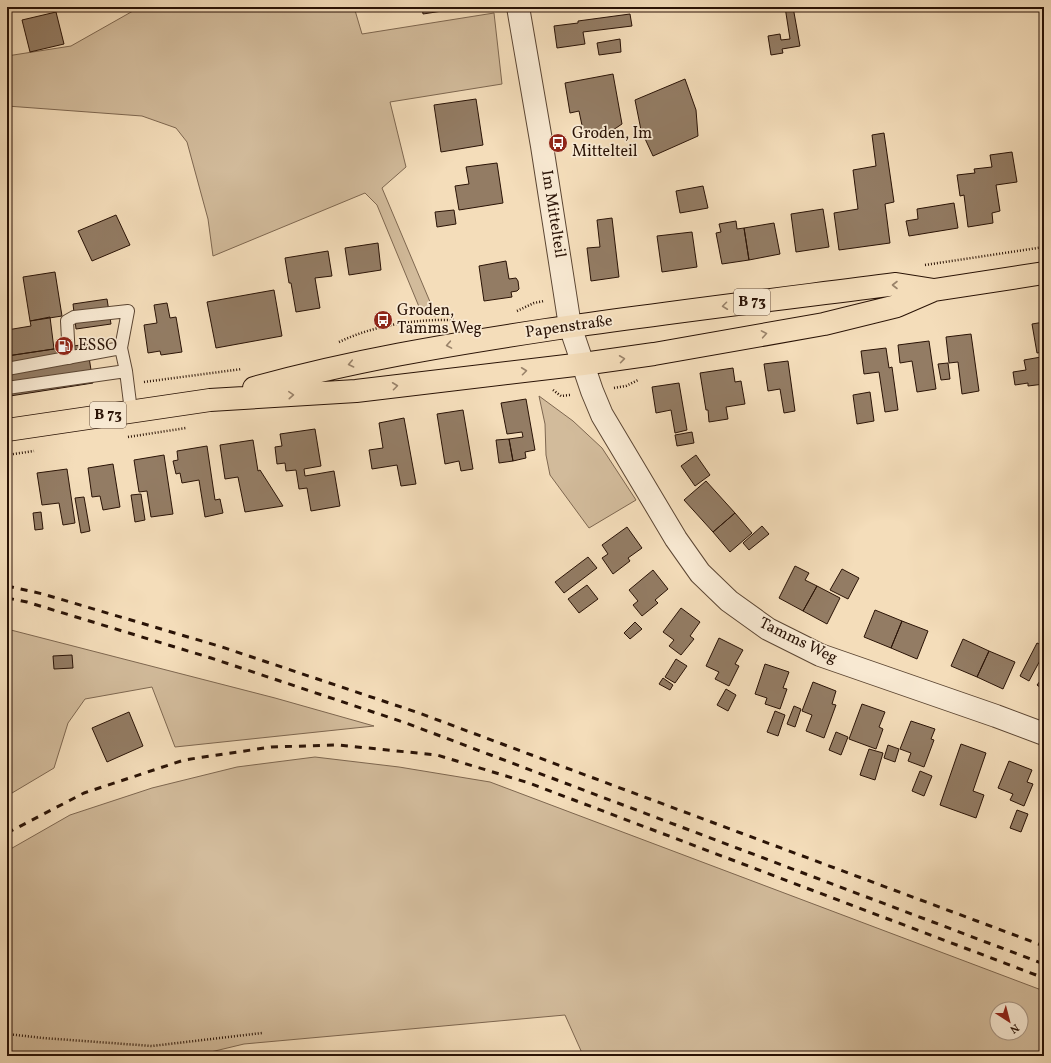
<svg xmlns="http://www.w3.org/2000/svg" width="1051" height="1063" font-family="Vollkorn,serif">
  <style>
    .green { fill: #d2bb9b; stroke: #7e6750; fill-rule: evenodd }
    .building { fill: #937c64; stroke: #2a1306 }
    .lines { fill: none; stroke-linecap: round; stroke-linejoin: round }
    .lane-casing { stroke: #5c4633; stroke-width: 14 }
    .street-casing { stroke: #5c4633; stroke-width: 24 }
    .primary-casing { stroke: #2a1306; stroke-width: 24 }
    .path { stroke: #2a1306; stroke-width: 2.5; stroke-dasharray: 1 2; stroke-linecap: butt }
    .lane { stroke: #f8e9d2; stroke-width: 12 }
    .street { stroke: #f8e9d2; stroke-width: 22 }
    .primary { stroke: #f4ddba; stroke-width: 22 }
    .rail { stroke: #2a1306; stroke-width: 3; stroke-dasharray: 7 7; stroke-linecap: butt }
    .oneway { stroke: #998269 }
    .labels { text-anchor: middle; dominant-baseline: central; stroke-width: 3.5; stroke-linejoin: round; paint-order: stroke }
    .shield { fill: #f8e9d2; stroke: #685343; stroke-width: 1 }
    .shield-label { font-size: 15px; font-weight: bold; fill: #2a1306 }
    .poi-label { font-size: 16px; fill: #2a1306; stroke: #f8e9d2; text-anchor: start }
    .street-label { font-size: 16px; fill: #2a1306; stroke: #f8e9d2 }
  </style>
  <rect width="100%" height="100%" fill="#f4ddba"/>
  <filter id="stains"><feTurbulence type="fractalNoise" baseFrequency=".005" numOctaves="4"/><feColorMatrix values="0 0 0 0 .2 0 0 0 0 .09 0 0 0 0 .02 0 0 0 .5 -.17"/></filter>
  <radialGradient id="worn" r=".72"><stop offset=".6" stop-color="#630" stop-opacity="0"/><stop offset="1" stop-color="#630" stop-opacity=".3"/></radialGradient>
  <path class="green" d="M140,7H354L362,34L494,13L502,84L390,102L406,167L382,188L436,316L422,314L377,205L365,193L213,256L208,219L187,142L176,128L142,116L7,106V56L71,46Z
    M539,396L573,421L602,448L636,500L589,528L550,475L546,455L545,424Z
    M7,629L275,698L374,726L175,747L152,687L85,699L68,723L54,768L7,796Z
    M315,757L399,767L490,782L1044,991V1056H604L582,1053L565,1015L244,1044L194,1056H7V851L70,815L152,788L237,767ZM997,1009H1021V1033H997Z"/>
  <path class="building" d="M422,7H468L423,14Z
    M785,7H793L800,46L782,49L783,53L771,55L768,36L780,34L781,40L790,39Z
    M56,12L64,44L30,52L22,20Z
    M630,14L632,26L583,32L585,44L557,48L554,26L578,23V21Z
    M620,39L621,52L599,55L597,43Z
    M613,74L622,124L613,130L584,135L579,111L570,113L565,83Z
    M685,79L696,110L698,136L653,156L641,130L635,100Z
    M476,99L483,145L441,152L434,105Z
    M884,133L894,202L885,204L890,243L839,250L834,213L858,209L853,170L876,166L872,135Z
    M1012,152L1017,182L996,185L1000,211L992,213L993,223L968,227L964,195L960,196L957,175L975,173L974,169L992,167L990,155Z
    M497,163L503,203L459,210L455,186L469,184L466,167Z
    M703,186L708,208L680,213L676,191Z
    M954,203L958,228L909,236L906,221L918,219L917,209Z
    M823,209L829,247L796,252L791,214Z
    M454,210L456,224L437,227L435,212Z
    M116,215L130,245L92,261L78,231Z
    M612,218L619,277L591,281L587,248L600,247L597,220Z
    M736,221L737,229L744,228L749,260L722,264L716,233L721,232L719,224Z
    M774,223L780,254L749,260L744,228Z
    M692,232L697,267L662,272L657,236Z
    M378,243L381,270L349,275L345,248Z
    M328,251L332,276L315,278L320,308L296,312L291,283H289L285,258Z
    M506,261L509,279L516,278L518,281L519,289L517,291L511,292L512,297L484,301L479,266Z
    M55,272L62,316L30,321L23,277Z
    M274,290L282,336L216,348L207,302Z
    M107,299L111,324L76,329L73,304Z
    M167,303L170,318L176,317L182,352L161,355L160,351L148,353L144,325L157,323L154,305Z
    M50,317L54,349L7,356V330L31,326L30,321Z
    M1044,322V352L1037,353L1032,324Z
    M971,334L979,391L962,394L958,362L949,363L946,337Z
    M929,341L936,389L917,392L912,361L900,363L898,345Z
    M87,344L93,383L10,396L7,375V356Z
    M886,348L889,368L892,367L898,410L885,412L879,372L864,374L861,351Z
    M1041,357L1044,372V384L1028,386V383L1015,385L1013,372L1026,370L1024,360Z
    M788,361L795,411L784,413L780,389L768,391L764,364Z
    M948,363L950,379L941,380L938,364Z
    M733,368L735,382L741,381L745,404L726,407L728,419L709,422L708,410H706L700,373Z
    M679,383L687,430L675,433L671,410L656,413L652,387Z
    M870,392L874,421L857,424L853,395Z
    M526,399L535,450L525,452L526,458L513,461L509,439L523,437L522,432L507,434L501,403Z
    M463,410L473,469L461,471L459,461L445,464L437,414Z
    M404,418L416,484L401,486L397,465L372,469L369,450L383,448L379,423Z
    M315,429L321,466L304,469L305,476L334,471L340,506L311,511L307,488L299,489L296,470L286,471L285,463L277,464L275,447L282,446L280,434Z
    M692,432L694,443L677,446L675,435Z
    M509,439L513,461L499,463L496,440Z
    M253,440L258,471L260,470L283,506L245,512L238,477L225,479L220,445Z
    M207,446L215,500L220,499L223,513L205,517L199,480L182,483L180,473L176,474L173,461L178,460L177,451Z
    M164,455L173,514L151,517L147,491L139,492L134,460Z
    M696,455L710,475L695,486L681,466Z
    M113,464L120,507L103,510L100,496L92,497L88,468Z
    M67,469L75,523L63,525L59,503L42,505L37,473Z
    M706,481L735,513L713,532L684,500Z
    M141,494L145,520L135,522L131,495Z
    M84,497L90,531L81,533L75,498Z
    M41,512L43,529L35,530L33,513Z
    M735,513L752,533L730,552L713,532Z
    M762,526L769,534L749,550L743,543Z
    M627,527L642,548L628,558L630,561L613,574L602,558L608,554L602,545Z
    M588,557L597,568L564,593L555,582Z
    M795,566L809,573L805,580L817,586L803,611L779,598Z
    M842,569L859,578L848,599L830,590Z
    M653,570L668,589L655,600L658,603L642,616L633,605L638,601L629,590Z
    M587,585L598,599L579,613L568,599Z
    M817,586L840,598L827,624L803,611Z
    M681,608L700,622L690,636L694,639L681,655L669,646L674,640L663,632Z
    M875,610L902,621L891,648L864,637Z
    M902,621L928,631L917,659L891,648Z
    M635,622L642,629L630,639L624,633Z
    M719,638L743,650L735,664L739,666L729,686L715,679L719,672L706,666Z
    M963,639L989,651L977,677L951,666Z
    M1037,643L1044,646V653L1029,681L1020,676Z
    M989,651L1015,662L1003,689L977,677Z
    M72,655L73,668L54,669L53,656Z
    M676,659L687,666L675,683L665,677Z
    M765,664L789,672L783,688L787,689L780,709L765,704L767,698L755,694Z
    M1044,676V690L1037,685Z
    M663,678L673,685L670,690L659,684Z
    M813,682L836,691L832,704L836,705L824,738L806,731L812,715L802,711Z
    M726,689L736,695L728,711L717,705Z
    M862,704L885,712L879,727L883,729L876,749L849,739Z
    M794,706L801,709L795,727L787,724Z
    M775,711L785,715L778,736L767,732Z
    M129,712L143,746L107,762L92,728Z
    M911,721L935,729L931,739L934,740L924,767L908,761L911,753L900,749Z
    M836,732L848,737L841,755L829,750Z
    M961,744L986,753L973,791L984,795L976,818L940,805Z
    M888,745L899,749L895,762L884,758Z
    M869,749L883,753L875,780L860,775Z
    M1009,761L1032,770L1027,782L1033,784L1024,806L1010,800L1013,794L998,788Z
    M920,771L932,776L924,796L912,791Z
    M1017,810L1028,814L1021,832L1010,828Z"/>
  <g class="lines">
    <g class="lane-casing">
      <path id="lane" d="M69,358L67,321L74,317L128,311L121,348
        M7,369L121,348L126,371
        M7,388L126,371L131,411"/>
    </g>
    <g class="street-casing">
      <path id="street" d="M518,7L542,146L570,326L592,391L602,415L676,539L700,573L729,601L768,629L820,655L996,716L1044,734"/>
    </g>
    <g class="primary-casing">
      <path id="primary" d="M254,388C350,361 447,345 546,330C662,313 779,299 896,284L934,290
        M7,430L210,400L356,391L583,364L654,354L824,324L897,306L934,290L1044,273"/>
    </g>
    <path class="path" d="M925,265L1044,247
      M517,311L534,303L544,301
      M339,342C375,325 415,319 455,320
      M144,382L242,369
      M614,388L626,386L638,380
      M553,390L561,396L570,395
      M128,437L186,428
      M7,455L34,451
      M7,1034L43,1038L152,1046L262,1033"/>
    <use href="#lane" class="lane"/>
    <use href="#street" class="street"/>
    <use href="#primary" class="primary"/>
    <path class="rail" d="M7,586L43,594L222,647L419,713L1044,946
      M7,598L27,602L211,658L406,723L1044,964
      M7,833L84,793L184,760L271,747L338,745L437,755L529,783L1044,978"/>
  </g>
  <defs><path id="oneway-chevron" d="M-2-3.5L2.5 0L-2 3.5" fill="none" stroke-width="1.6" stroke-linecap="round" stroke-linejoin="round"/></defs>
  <g class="oneway">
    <use href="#oneway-chevron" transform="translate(895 285) rotate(-180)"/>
    <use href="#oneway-chevron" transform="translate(725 306) rotate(173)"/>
    <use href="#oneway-chevron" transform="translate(764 334) rotate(-10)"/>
    <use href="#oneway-chevron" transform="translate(449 345) rotate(170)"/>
    <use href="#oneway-chevron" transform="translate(622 359) rotate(-8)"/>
    <use href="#oneway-chevron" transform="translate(351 364) rotate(168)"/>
    <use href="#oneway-chevron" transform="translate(524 371) rotate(-7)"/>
    <use href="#oneway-chevron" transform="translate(395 386) rotate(-7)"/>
    <use href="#oneway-chevron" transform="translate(291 395) rotate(-4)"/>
  </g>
  <defs>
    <g id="bus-disc" transform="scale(1)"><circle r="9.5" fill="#8f2418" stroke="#f8e9d2"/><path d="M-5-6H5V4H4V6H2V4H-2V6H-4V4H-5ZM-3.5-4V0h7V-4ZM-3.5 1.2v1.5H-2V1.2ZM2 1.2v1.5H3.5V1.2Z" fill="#fff"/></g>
    <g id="fuel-disc" transform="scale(1)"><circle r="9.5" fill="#8f2418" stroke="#f8e9d2"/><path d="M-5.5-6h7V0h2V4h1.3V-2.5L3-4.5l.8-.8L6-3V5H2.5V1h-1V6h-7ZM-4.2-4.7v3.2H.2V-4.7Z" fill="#fff"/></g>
  </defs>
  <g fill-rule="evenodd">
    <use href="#bus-disc" x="558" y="143"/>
    <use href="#bus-disc" x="383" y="320"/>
    <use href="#fuel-disc" x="64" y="346"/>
  </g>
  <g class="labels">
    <g class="shield">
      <rect x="734" y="289" width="36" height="26" rx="3"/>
      <rect x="90" y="402" width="36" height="26" rx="3"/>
    </g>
    <g class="shield-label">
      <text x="752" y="302">B 73</text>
      <text x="108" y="415">B 73</text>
    </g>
    <g class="poi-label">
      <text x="572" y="134">Groden, Im<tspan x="572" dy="18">Mittelteil</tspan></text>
      <text x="397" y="311">Groden,<tspan x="397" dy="18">Tamms Weg</tspan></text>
      <text x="78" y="346">ESSO</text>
    </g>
    <g class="street-label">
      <text transform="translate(553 214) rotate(81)">Im Mittelteil</text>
      <text transform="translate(569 327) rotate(-8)">Papenstraße</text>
      <text transform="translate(798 641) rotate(26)">Tamms Weg</text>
    </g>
  </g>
  <rect width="1051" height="1063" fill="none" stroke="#f4ddba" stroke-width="24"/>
  <rect x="8" y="8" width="1035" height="1047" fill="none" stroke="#2a1306" stroke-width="2"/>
  <rect x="12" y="12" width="1027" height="1039" fill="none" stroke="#2a1306"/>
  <g transform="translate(1009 1021) rotate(144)"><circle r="19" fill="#f8e9d2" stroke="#a69380"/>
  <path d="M0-3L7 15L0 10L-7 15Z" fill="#8f2418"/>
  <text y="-6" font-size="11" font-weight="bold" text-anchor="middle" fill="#2a1306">N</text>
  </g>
  <rect width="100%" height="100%" filter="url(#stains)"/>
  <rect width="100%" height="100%" fill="url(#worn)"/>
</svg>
